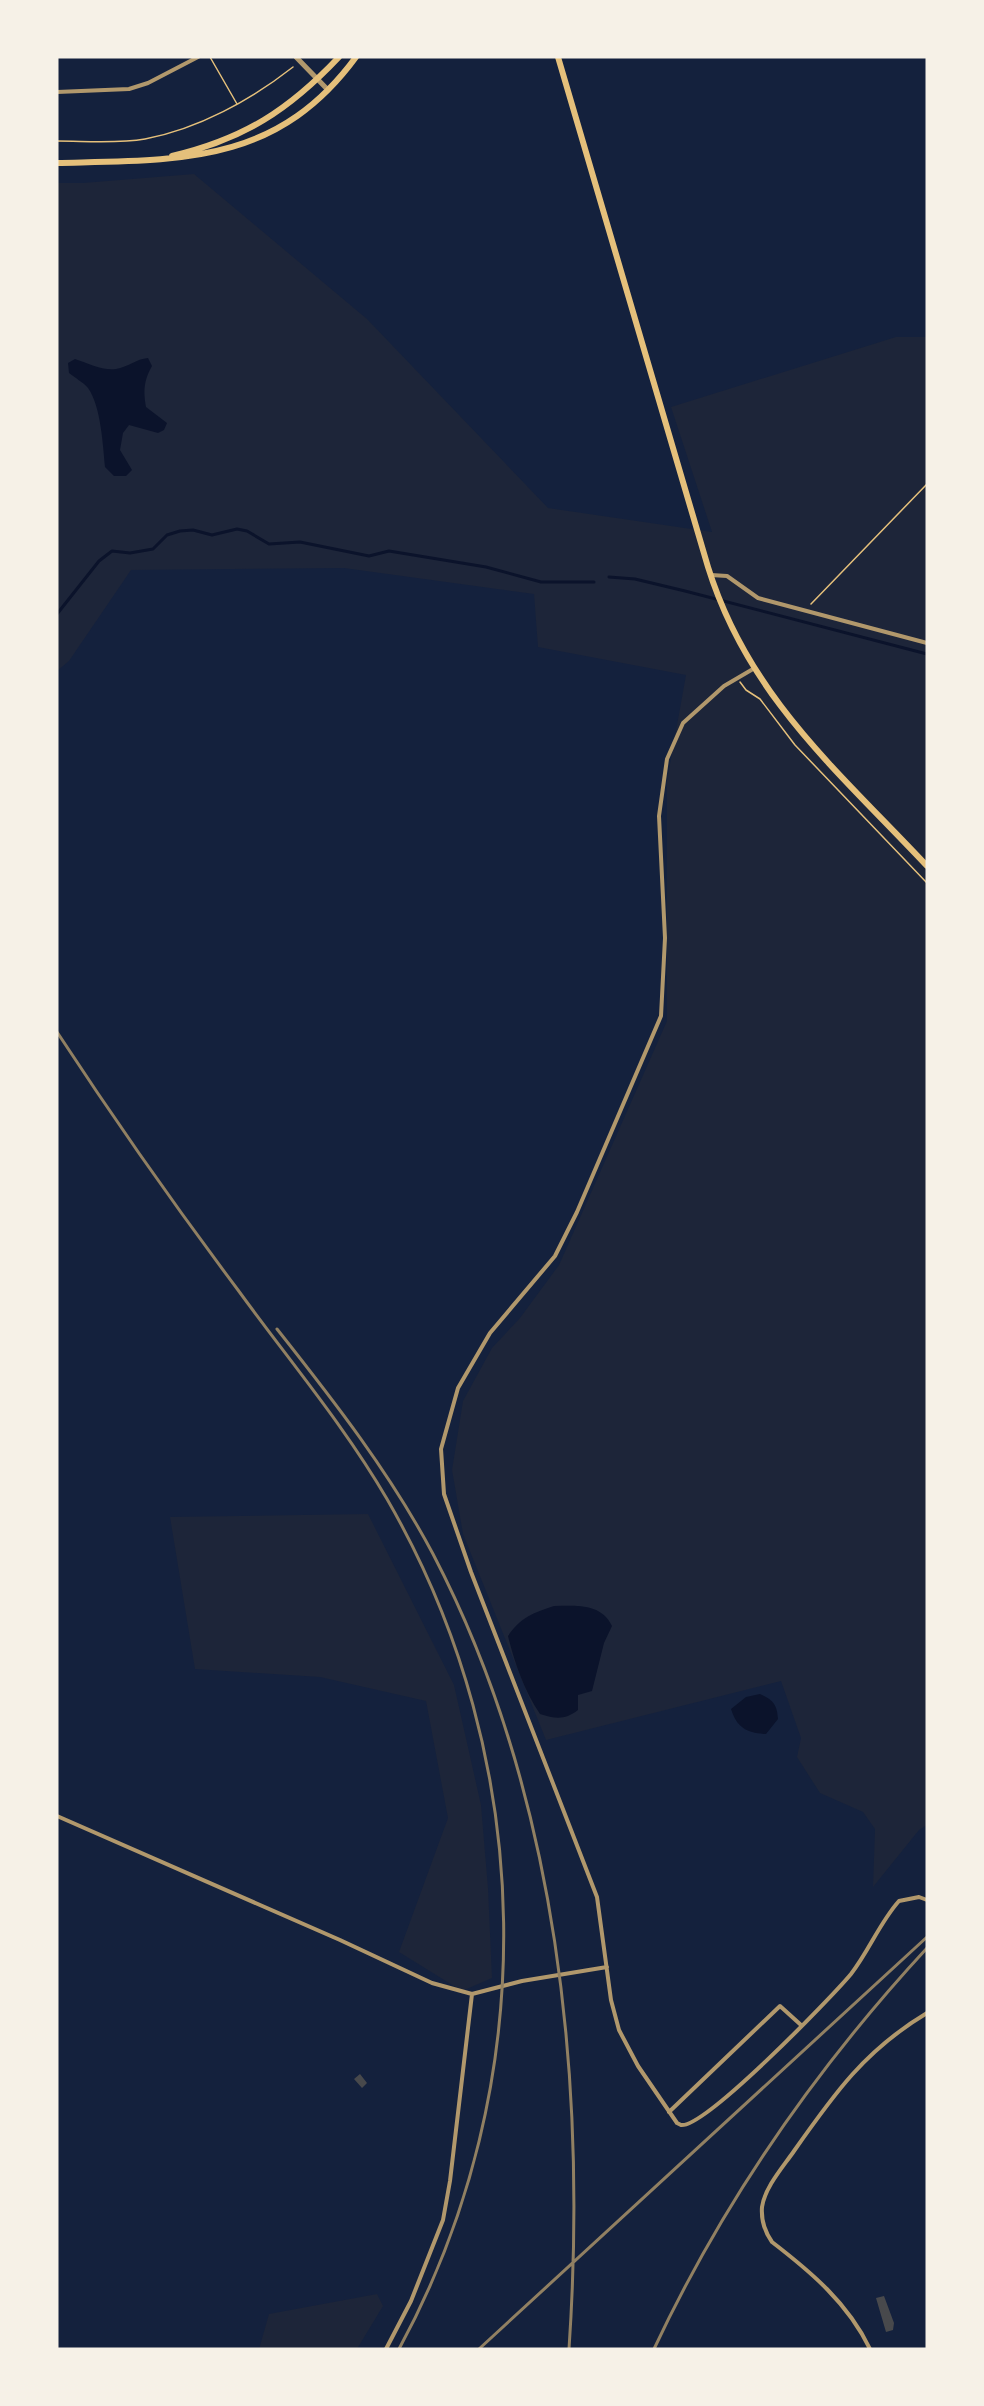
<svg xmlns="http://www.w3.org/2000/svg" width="984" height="2406" font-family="Ubuntu,sans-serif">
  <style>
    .green { fill: #1d2539 }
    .water { fill: #0b132b }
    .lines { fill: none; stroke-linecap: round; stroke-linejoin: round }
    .stream { stroke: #0b132b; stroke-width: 3 }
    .building { fill: #48494c }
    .path { stroke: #e5c07b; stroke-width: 1.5 }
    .minor { stroke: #b1986c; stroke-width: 4 }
    .tertiary { stroke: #b1986c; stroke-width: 5 }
    .secondary { stroke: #e5c07b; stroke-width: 6 }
    .rail { stroke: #918062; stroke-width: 3 }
  </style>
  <rect width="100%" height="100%" fill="#14213d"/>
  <path class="green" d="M194,174L367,319L548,508L712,532L671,407L896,337H927V1825L919,1830L873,1887L875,1829L863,1812L820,1793L797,1757L801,1738L781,1681L546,1740L463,1534L452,1470L463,1401L492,1348L520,1318L559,1265L667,1021V781L686,675L538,647L534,594L344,568L131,570L69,661L57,671V183H83Z
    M368,1514L454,1685L481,1805L488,1888L492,1978L462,1991L399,1952L448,1818L426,1701L320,1677L195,1669L170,1517Z
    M377,2294L383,2306L357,2349H259L269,2314Z"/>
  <path class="water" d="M148,358L152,366C144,380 143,391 146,407L167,423L164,430L158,433L129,425L123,433L120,450L132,470L126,476H114L105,467C103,446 101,406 88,388C83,382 75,378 69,373L68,363L75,359C87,363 103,371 116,369C128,367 136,359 148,358Z
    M554,1606C576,1606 601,1603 612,1626L604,1643L592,1691L578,1695V1710C565,1720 556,1719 540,1714C524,1690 515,1664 508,1636C521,1617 533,1613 554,1606Z
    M760,1694C773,1700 777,1704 778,1719L766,1734C747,1733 737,1728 731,1709L746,1697Z"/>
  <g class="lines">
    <path class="stream" d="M609,577L635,579L685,591L927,654
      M57,614L99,561L112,551L130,553L153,549L167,535L180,531L193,530L212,535L237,529L247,531L269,544L300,542L369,556L389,551L486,567L541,582H594"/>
  </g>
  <path class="building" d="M360,2074L367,2083L362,2088L354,2079Z
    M884,2296L894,2323L893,2330L886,2332L876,2298Z"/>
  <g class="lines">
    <path class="path" d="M210,57L237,104
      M57,141C85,141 117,144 145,139C198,129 251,100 293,67
      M811,604L927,484
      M740,682L746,690L760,699L795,745L927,883"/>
    <path class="minor" d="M57,92L129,89L148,83L198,57
      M711,575L727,576L758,598L927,643
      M753,669L724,686L683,723L667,759L659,816L665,938L661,1016L577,1212L555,1256L490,1333L458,1388L441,1449L444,1494L471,1572L597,1897L611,2000L619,2030L638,2066L677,2123L681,2125C705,2128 831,1998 851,1974C869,1951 880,1922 899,1901L919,1897L927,1900
      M57,1816L340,1940L432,1983L472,1994L522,1981L607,1967
      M669,2112L780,2006L801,2025
      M386,2349L411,2301L443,2220L450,2181L472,1994
      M870,2349C848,2303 811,2272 772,2242C765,2232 761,2220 762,2207C765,2187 783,2167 794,2151C834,2094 865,2050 927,2013"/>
    <path class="tertiary" d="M296,57L328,90"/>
    <path class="secondary" d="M558,57L708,567C748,696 838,771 927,866
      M172,156C244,139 289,110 339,57
      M57,163C178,160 276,166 356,57"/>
    <path class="rail" d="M57,1032C114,1119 175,1206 238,1290C288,1359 344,1425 387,1499C538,1760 543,2084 399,2349
      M277,1329C334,1401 390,1473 433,1554C558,1793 587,2083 569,2349
      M479,2349L927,1937
      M654,2349C723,2202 817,2067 927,1948"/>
  </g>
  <rect width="984" height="2406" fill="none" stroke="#f6f1e7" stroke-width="117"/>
</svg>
